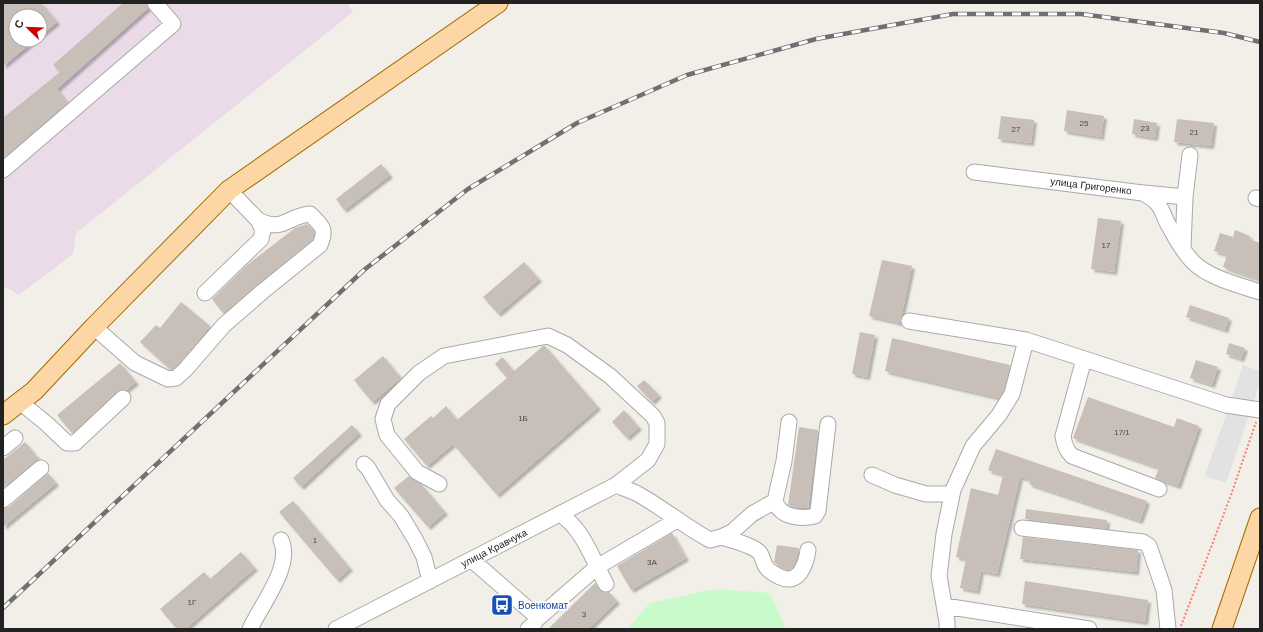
<svg xmlns="http://www.w3.org/2000/svg" width="1263" height="632" font-family="Arial,sans-serif">
  <style>
    .industrial { fill: #ebdbe8; fill-rule: evenodd }
    .park { fill: #c8facc }
    .parking { fill: #e2e2e2 }
    .building { fill: #c7bfb8; filter: url(#shadow) }
    .lines { fill: none; stroke-linecap: round; stroke-linejoin: round }
    .minor-casing { stroke: #a9a9a9; stroke-width: 17 }
    .major-casing { stroke: #a06b00; stroke-width: 21 }
    .path { stroke: #fa8072; stroke-width: 2; stroke-dasharray: 2 2; stroke-linecap: butt }
    .minor { stroke: #fff; stroke-width: 15 }
    .major { stroke: #fcd6a4; stroke-width: 19 }
    .rail-casing { stroke: #707070; stroke-width: 4.5 }
    .rail { stroke: #fff; stroke-width: 3; stroke-dasharray: 9; stroke-linecap: butt }
    .labels { text-anchor: middle; dominant-baseline: central; stroke-width: 3.5; stroke-linejoin: round; paint-order: stroke }
    .number-label { font-size: 8px; fill: #4b4948 }
    .street-label { font-size: 10px; fill: #222; stroke: #fff }
    .transit-label { font-size: 10px; fill: #164399; stroke: #fff; text-anchor: start }
  </style>
  <defs>
    <filter id="shadow"><feDropShadow dx="3" dy="3" stdDeviation="1" flood-color="#0004"/></filter>
  </defs>
  <rect width="100%" height="100%" fill="#f2efe9"/>
  <path class="industrial" d="M3,3H347L353,12L76,233L73,254L19,295L6,287L3,289ZM16,16H40V40H16Z"/>
  <path class="park" d="M714,589L770,593L786,629H627L650,603Z"/>
  <path class="parking" d="M1243,365L1260,371V383L1226,483L1205,476Z"/>
  <path class="building" d="M3,3H41L57,22L40,36V16H16V40H35L3,66Z
    M123,3H146L148,8L57,89L68,103L3,158V118L60,72L53,65Z
    M1067,110L1104,116L1101,137L1064,131Z
    M1001,116L1034,120L1031,143L998,139Z
    M1134,119L1157,123L1155,138L1132,134Z
    M1177,119L1214,123L1211,146L1174,142Z
    M381,164L390,175L344,210L336,199Z
    M1098,218L1121,221L1114,272L1091,269Z
    M307,224L314,231L312,240L223,313L212,299L247,265L295,228Z
    M1235,230L1250,236L1249,239L1260,243V280L1223,267L1227,255L1214,251L1220,233L1233,237Z
    M882,260L912,266L900,323L869,316Z
    M524,262L539,279L498,314L483,297Z
    M181,302L210,326L179,364L171,370L140,342L156,325L160,328Z
    M1190,305L1229,318L1225,330L1186,317Z
    M860,332L875,335L867,377L852,374Z
    M892,338L1010,365L1004,390L999,398L885,371Z
    M1229,343L1245,348L1241,359L1226,354Z
    M543,346H545L598,407L497,495L453,444L427,466L404,439L431,416L433,418L446,406L457,420L507,378L495,364L502,357L514,371Z
    M383,356L401,378L372,402L354,380Z
    M1196,360L1218,367L1212,385L1190,378Z
    M120,363L136,382L126,390L121,389L117,391L72,433L57,415Z
    M644,380L659,395L652,402L637,386Z
    M1088,397L1174,427L1177,418L1199,426L1178,486L1155,478L1159,468L1073,438Z
    M624,410L639,427L627,438L612,422Z
    M352,425L359,433L301,487L293,478Z
    M799,427L818,430L808,508H798L788,505Z
    M25,442L39,459L35,461L3,488V460Z
    M996,449L1147,501L1140,521L1029,484L1030,479L1020,477L997,574L981,571L977,591L960,588L966,559L956,557L971,488L998,495L1003,475L988,470Z
    M48,473L56,483L3,527V509L9,507Z
    M409,476L421,484L445,512L428,527L394,488Z
    M293,501L350,568L337,580L279,512Z
    M1026,509L1107,520L1106,529L1025,519Z
    M672,533L686,558L631,590L617,566Z
    M1023,537L1138,550L1136,572L1020,559Z
    M777,545L799,548L795,563L791,569L788,570L783,569L774,562Z
    M241,552L255,568L185,629H177L160,609L204,572L210,579Z
    M1025,581L1148,600L1145,622L1022,604Z
    M595,583L601,591L605,593L609,592L617,601L588,629H548Z"/>
  <g class="lines">
    <g class="minor-casing">
      <path id="minor" d="M3,170L173,24L155,3
        M974,172L1143,193C1147,195 1152,198 1156,202C1163,209 1164,218 1169,226C1175,238 1184,252 1193,262C1209,278 1239,285 1260,292
        M1144,193L1185,197L1183,248
        M1185,197L1190,155
        M1256,198L1260,199
        M205,293L261,239L263,230L258,220L229,190
        M909,321L1026,340L1226,405L1260,410
        M94,327L135,363L168,379L176,378L185,370L224,325L262,292L320,245C327,228 322,226 310,214C287,216 283,233 258,220
        M1084,359L1063,436C1064,444 1066,450 1072,456L1159,489
        M20,402L47,424L67,443H75L123,398
        M3,448L15,438
        M364,464L368,468L387,500L401,516L415,539L424,557L430,581
        M872,475L895,485L926,494H952
        M616,485C623,488 630,490 636,493C662,507 684,526 710,540L721,537L732,532L752,514L775,501L784,461L789,422
        M3,500L41,468
        M775,501C780,518 801,519 815,516L818,511L828,424
        M560,514C584,530 592,559 606,584
        M1022,528L1143,542L1149,546L1164,590L1168,629
        M721,537C731,540 752,545 759,552C763,556 763,564 767,568C770,572 776,575 780,577C799,586 806,564 808,550
        M472,560L535,615L536,620L534,624L528,629
        M945,606L1089,629
        M536,620L597,567L677,520
        M250,629C261,605 293,566 281,540
        M336,629L616,485L648,460L657,444V423L653,416L610,376L567,345L548,336L444,356L419,373L388,404L383,419L387,435L417,472L439,484
        M947,629V622L939,576L944,534L953,490L973,446L999,415L1012,394L1026,340"/>
    </g>
    <g class="major-casing">
      <path id="major" d="M3,415L34,391L94,327L229,190L498,3
        M1222,629L1260,518"/>
    </g>
    <path class="path" d="M1181,626L1231,495L1256,422"/>
    <use href="#minor" class="minor"/>
    <use href="#major" class="major"/>
    <g class="rail-casing">
      <path id="rail" d="M3,608L364,270L468,189L577,123L687,75L816,39L953,14H1081L1224,33L1260,42"/>
    </g>
    <use href="#rail" class="rail"/>
  </g>
  <defs>
    <g id="bus-square" transform="scale(1.15)"><rect x="-9" y="-9" width="18" height="18" rx="4" fill="#1a4fb4" stroke="#fff"/><path d="M-5-6H5V4H4V6H2V4H-2V6H-4V4H-5ZM-3.5-4V0h7V-4ZM-3.5 1.2v1.5H-2V1.2ZM2 1.2v1.5H3.5V1.2Z" fill="#fff"/></g>
  </defs>
  <g fill-rule="evenodd">
    <use href="#bus-square" x="502" y="605"/>
  </g>
  <g class="labels">
    <g class="number-label">
      <text x="1084" y="123">25</text>
      <text x="1145" y="128">23</text>
      <text x="1016" y="129">27</text>
      <text x="1194" y="132">21</text>
      <text x="1106" y="245">17</text>
      <text x="523" y="418">1Б</text>
      <text x="1122" y="432">17/1</text>
      <text x="315" y="540">1</text>
      <text x="652" y="562">3А</text>
      <text x="192" y="602">1Г</text>
      <text x="584" y="614">3</text>
    </g>
    <g class="street-label">
      <text transform="translate(1091 186) rotate(7)">улица Григоренко</text>
      <text transform="translate(494 548) rotate(-27)">улица Кравчука</text>
    </g>
    <g class="transit-label">
      <text x="518" y="605">Военкомат</text>
    </g>
  </g>
  <rect width="1263" height="632" fill="none" stroke="#222222" stroke-width="8"/>
  <g transform="translate(28 28) rotate(293)"><circle r="19" fill="#ffffff" stroke="#a7a7a7"/>
  <path d="M0-3L7 15L0 10L-7 15Z" fill="#d40000"/>
  <text y="-6" font-size="11" font-weight="bold" text-anchor="middle" fill="#222222">С</text>
  </g>
</svg>
